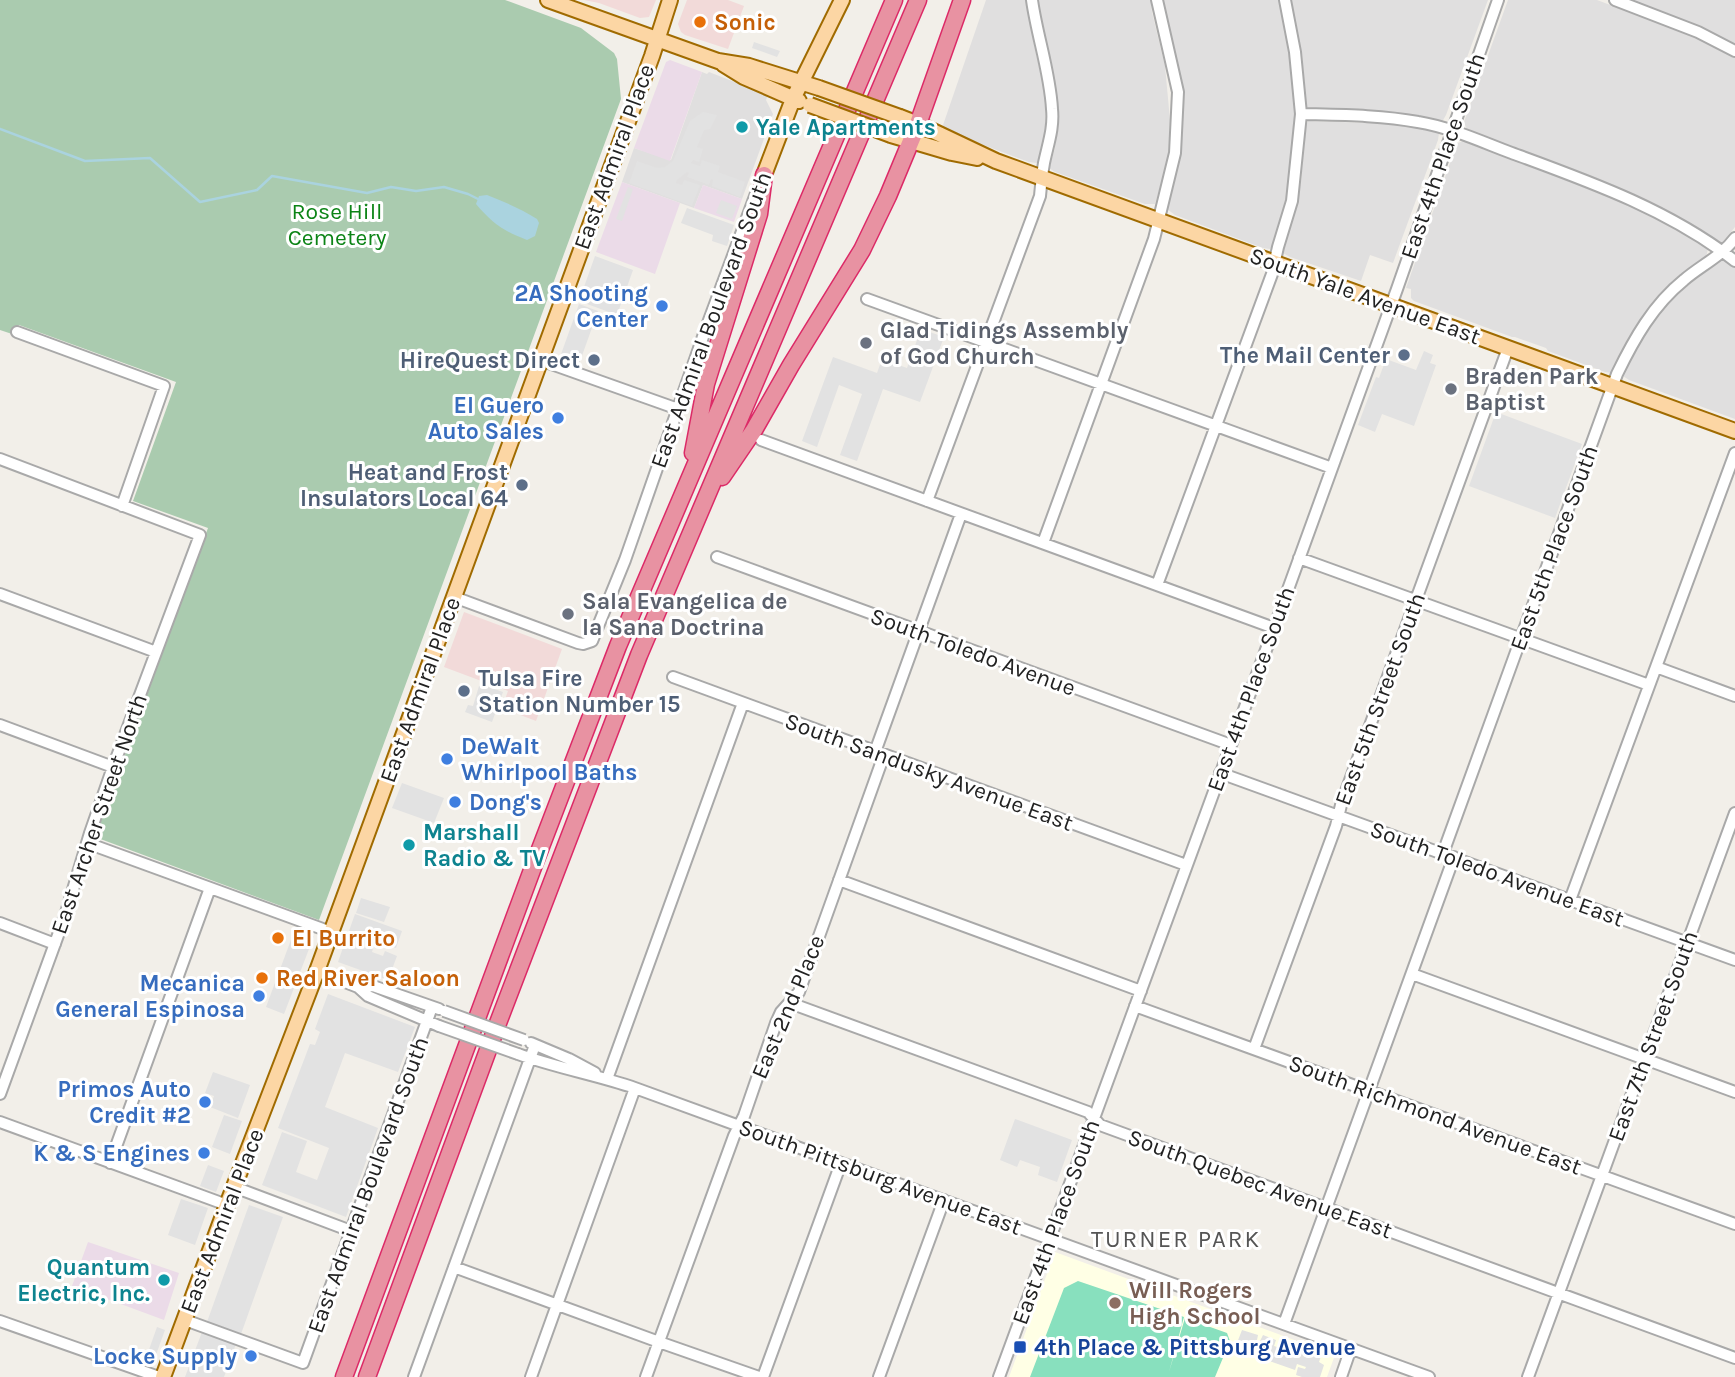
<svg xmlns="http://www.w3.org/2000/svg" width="1735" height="1377" font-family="Karla,sans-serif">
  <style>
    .residential { fill: #e0dfdf }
    .commercial { fill: #f2dad9 }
    .industrial { fill: #ebdbe8 }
    .education { fill: #ffffe5 }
    .cemetery { fill: #aacbaf }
    .pitch { fill: #88e0be }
    .parking { fill: #e2e2e2 }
    .water { fill: #aad3df }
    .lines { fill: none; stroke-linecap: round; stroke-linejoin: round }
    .stream { stroke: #aad3df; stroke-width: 2.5 }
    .minor-casing { stroke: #a9a9a9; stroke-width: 14 }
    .major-casing { stroke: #a06b00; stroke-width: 18 }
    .highway-casing { stroke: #dc2a67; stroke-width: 19 }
    .minor { stroke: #fff; stroke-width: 10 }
    .major { stroke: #fcd6a4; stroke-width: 14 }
    .highway { stroke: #e892a2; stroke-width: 16 }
    .minor-bridge-casing { stroke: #a9a9a9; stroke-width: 14; stroke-linecap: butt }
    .major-bridge-casing { stroke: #a06b00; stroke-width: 18; stroke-linecap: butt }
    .minor-bridge { stroke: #fff; stroke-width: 10 }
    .major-bridge { stroke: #fcd6a4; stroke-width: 14 }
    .food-dot { fill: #e8710a; stroke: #fff; stroke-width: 2.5 }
    .culture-dot { fill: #0f9aa8; stroke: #fff; stroke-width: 2.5 }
    .shop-dot { fill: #3f7fe0; stroke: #fff; stroke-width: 2.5 }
    .worship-dot { fill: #6b7280; stroke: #fff; stroke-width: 2.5 }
    .service-dot { fill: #5c6f8a; stroke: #fff; stroke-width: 2.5 }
    .education-dot { fill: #8d6e63; stroke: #fff; stroke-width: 2.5 }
    .transit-dot { fill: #1a4fb4; stroke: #fff; stroke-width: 2.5 }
    .labels { text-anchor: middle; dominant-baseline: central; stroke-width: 6; stroke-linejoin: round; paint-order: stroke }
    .food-label { font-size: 23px; font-weight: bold; fill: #c56008; stroke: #fff; text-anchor: start }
    .culture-label { font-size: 23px; font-weight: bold; fill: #0d838f; stroke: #fff; text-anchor: start }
    .street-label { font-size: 23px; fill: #222; stroke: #fff }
    .park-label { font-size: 23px; fill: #0c8416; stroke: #fff }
    .shop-label { font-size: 23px; font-weight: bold; fill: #366cbe; stroke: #fff; text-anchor: end }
    .worship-label { font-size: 23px; font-weight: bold; fill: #5b616d; stroke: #fff; text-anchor: start }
    .service-label { font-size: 23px; font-weight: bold; fill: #4e5e75; stroke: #fff; text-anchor: end }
    .education-label { font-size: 23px; font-weight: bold; fill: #785e54; stroke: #fff; text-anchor: start }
    .transit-label { font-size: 23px; font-weight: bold; fill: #164399; stroke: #fff; text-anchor: start }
    .neighbourhood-label { font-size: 24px; letter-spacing: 2px; fill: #555; stroke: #fff }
  </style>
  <rect width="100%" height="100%" fill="#f2efe9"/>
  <path class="residential" d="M986,0H1026L1030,25L1046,99L1045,141L1040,161L1037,163L1029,162L965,138L942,128Z
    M1036,0H1151L1152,12L1165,66L1170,120L1168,159L1155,204H1145L1055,172L1049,168L1055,148L1058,108L1050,60L1039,22Z
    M1162,0H1280L1290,47L1296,114L1289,189L1274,244L1270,249L1263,248L1175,215L1167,209L1179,153L1182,112L1178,70Z
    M1290,0H1488L1446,115L1442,122L1420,116L1392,113L1309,110L1306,105L1302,54Z
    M1508,0H1597L1703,40L1735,58V227L1722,243L1651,203L1577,171L1470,133L1467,130L1464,122Z
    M1630,0H1735V47L1674,16Z
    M702,72L707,74L709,72L768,95L766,100L773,114L742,199L703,185L694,208L622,182L634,148L671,160Z
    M1308,121L1403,124L1435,131L1439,133L1438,140L1393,263L1370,255L1361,281L1290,257L1283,253L1301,182L1306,125Z
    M1463,141L1591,185L1638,207L1706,247L1708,249L1706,257L1680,276L1663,294L1629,340L1612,373L1605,372L1548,351L1546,348L1515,337H1512L1414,301L1411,298V289L1406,288L1456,146L1458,143Z
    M1723,259L1735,266V419L1629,380L1623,376L1642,335L1668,300L1697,276Z"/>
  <path class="commercial" d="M584,0H656L649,17L640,18L599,3Z
    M687,0H728L744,6L728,49L685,35L681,32L678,24Z
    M464,612L562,649L536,721L502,708L508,691L444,667Z"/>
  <path class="industrial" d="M670,60L702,72L670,161L634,148L666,62Z
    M622,182L680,203L655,274L596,252Z
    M703,185L742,199L734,222L694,208Z
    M88,1242L179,1273L164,1320L72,1286Z"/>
  <path class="education" d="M1055,1252L1335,1355L1327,1377H1009Z"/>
  <path class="cemetery" d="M0,0H505L581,28L614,53L617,59L621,99L319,920L95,837L208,528L133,501L176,382L19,325L15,335L0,330Z"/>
  <path class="pitch" d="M1078,1281L1184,1317L1169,1372L1185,1318L1227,1333L1230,1341L1215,1377H1030L1064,1288Z"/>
  <path class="parking" d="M754,42L780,51L777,57L752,48Z
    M703,112L717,115L710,129L704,130L697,147L703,149L699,162L693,160L691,163L700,166L702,160L720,166L718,172L745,182L740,197L712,186L713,180L711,179L709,185L687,177L689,173L687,172L677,180L676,183L682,185L684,180L700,185L692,206L629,183L637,161L657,168L665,167L673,161L690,121Z
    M628,187L633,189L622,221L616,219Z
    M721,200L737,206L732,219L716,213Z
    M687,208L734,225L727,246L712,241L713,235L681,223Z
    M595,256L633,270L617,315L579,301Z
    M579,304L598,311L579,364L560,357Z
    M921,329L944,337L920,402L883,389L857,461L840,455L862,394L839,385L817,447L802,441L833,357L877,373L882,359L907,368Z
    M1424,351L1433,355L1430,363L1436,365L1414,426L1382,414L1375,432L1358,425L1376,377L1379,378L1386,359L1416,370Z
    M1496,412L1582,444L1555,518L1469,486Z
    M483,685L503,692L492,722L465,712L468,705L473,706L479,686Z
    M402,783L444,798L434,823L392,808Z
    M361,898L390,907L384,922L356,913Z
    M355,914L402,931L396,948L349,931Z
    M295,929L314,936L284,1014L266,1007Z
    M348,933L375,942L372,952L383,956L385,951L397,956L388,980L338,962Z
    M328,994L415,1027L398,1072L345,1053L325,1107L378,1128L346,1217L262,1185L282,1132L307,1141L296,1172L317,1180L329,1148L278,1128L310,1044L315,1045L320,1032L315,1029Z
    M213,1072L250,1085L238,1118L210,1107L214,1096L205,1093Z
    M224,1115L242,1121L230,1154L212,1147Z
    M1015,1119L1072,1140L1057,1182L1038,1175L1040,1167L1020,1160L1017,1167L1000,1160Z
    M208,1165L224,1171L216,1192L200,1186Z
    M181,1199L208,1208L195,1245L168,1235Z
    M249,1205L283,1217L241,1334L207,1322Z
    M157,1327L165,1330L153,1363L145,1361Z
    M1242,1330L1258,1335L1257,1340L1260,1341L1263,1335L1276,1340L1274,1346L1283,1349L1286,1343L1305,1350L1303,1356L1309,1358L1311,1352L1321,1356L1319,1362L1324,1365L1320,1377H1302L1296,1375L1298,1367L1305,1369L1306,1367L1297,1364L1295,1370L1244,1352L1246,1346L1237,1343Z
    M202,1332L236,1344L224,1377H185Z"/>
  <path class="water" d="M487,195C505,202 521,209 537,219L539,223L535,236L527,240C503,231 492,223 476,204L479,196Z"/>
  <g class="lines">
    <path class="stream" d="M0,129L85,161L150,158L200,202L257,190L272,176L367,193L391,187L416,191L444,187L468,194L478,199"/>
    <g class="minor-casing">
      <path id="minor" d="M1615,0L1698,32L1735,51
        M1301,114C1340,115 1380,115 1418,122C1449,127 1480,141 1509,152C1588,181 1668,209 1735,261
        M867,299L1332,468
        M17,332L164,386L122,506
        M540,360L678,409
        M761,440L1274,628
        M0,459L200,535L113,767L90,833L65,916L0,1094
        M927,501L1040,196C1041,185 1042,174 1044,163C1048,144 1054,128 1052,109C1050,72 1037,36 1032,0
        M1043,543L1154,239L1175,153L1178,92L1157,0
        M717,557L1231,745
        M1299,558L1649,685
        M1157,585L1272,274L1278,247L1292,201L1301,114L1295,52L1285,0
        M0,594L156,652
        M454,597L578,643L583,644L592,641L625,560L705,331L757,191
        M1656,667L1735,696
        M673,677L1186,865
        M0,725L113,767
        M875,752L961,514
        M1220,773L1735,960
        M87,843L331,932
        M1443,853L1617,374C1634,339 1653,305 1684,280C1700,266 1722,256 1735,238
        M839,880L1141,991
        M1570,900L1735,453
        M0,923L55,944
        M317,971L358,987L368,996L439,1026
        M1412,974L1735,1092
        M358,987L373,986L439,1009
        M790,1003L1088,1112L1100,1125L1735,1358
        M1135,1006L1735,1224
        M531,1043L569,1059L595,1073
        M1254,1049L1336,826L1341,805L1508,348
        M518,1054C557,1068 597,1075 635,1088L1429,1377
        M607,1079L743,703
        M0,1122L227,1205
        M110,1163L210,888
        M234,1187L351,1231
        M454,1267L659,1342L759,1377
        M185,1320L303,1363L432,1007
        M0,1321L159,1377
        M1284,1324L1454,857
        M414,1377L535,1045
        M531,1377L635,1088
        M646,1377L734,1136L744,1116L776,1023L781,1012L799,992L884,755
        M763,1377L841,1163
        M879,1377L944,1200
        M999,1377L1274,628L1397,289L1498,0
        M1341,1377L1351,1348
        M1528,1377L1735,813"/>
    </g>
    <g class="major-casing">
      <path id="major" d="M548,0L718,61L749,66L819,88
        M723,64L744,77L799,101
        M900,117L918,124L996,161L1735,431
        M891,135L952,153L977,158
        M764,175L793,99L842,0
        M163,1377L227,1205L317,971L652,56L670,0"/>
    </g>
    <g class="highway-casing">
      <path id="highway" d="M693,453L706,384L759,214L764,175
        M722,477L754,430L791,365L862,250L888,196L918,124L962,0
        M344,1377L532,870L618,646L894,0
        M367,1377L498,1023L639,655L918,0"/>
    </g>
    <use href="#minor" class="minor"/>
    <use href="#major" class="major"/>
    <use href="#highway" class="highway"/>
    <g class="minor-bridge-casing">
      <path id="minor-bridge" d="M444,1011L524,1040
        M439,1026L518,1054"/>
    </g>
    <g class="major-bridge-casing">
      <path id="major-bridge" d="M819,88L900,117
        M810,105L891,135"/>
    </g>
    <use href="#minor-bridge" class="minor-bridge"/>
    <use href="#major-bridge" class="major-bridge"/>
  </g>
  <g class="food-dot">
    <circle cx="700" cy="22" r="7"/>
    <circle cx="278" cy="938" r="7"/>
    <circle cx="262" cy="978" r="7"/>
  </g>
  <g class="culture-dot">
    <circle cx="742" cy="127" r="7"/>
    <circle cx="409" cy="845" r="7"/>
    <circle cx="164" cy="1280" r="7"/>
  </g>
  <g class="shop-dot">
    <circle cx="662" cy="306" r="7"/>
    <circle cx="558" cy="418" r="7"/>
    <circle cx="447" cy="759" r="7"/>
    <circle cx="455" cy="802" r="7"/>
    <circle cx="259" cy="996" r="7"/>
    <circle cx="205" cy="1102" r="7"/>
    <circle cx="204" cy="1153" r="7"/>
    <circle cx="251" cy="1356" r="7"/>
  </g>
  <g class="worship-dot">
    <circle cx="866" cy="343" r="7"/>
    <circle cx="1451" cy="389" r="7"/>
    <circle cx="568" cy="614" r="7"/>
  </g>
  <g class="service-dot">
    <circle cx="1404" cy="355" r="7"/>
    <circle cx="594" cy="360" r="7"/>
    <circle cx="522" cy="485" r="7"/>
    <circle cx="464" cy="691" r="7"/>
  </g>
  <circle class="education-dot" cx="1115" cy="1303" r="7"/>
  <rect class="transit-dot" x="1013" y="1340" width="14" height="14" rx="3.5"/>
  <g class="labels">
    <g class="food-label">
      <text x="714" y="22">Sonic</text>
      <text x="292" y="938">El Burrito</text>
      <text x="276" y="978">Red River Saloon</text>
    </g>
    <g class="culture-label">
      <text x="756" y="127">Yale Apartments</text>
      <text x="423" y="832">Marshall<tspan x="423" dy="26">Radio &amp; TV</tspan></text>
      <text x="150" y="1267" text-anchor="end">Quantum<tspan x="150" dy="26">Electric, Inc.</tspan></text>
    </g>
    <g class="street-label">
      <text transform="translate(1443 156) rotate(-71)">East 4th Place South</text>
      <text transform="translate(614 157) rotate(-70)">East Admiral Place</text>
      <text transform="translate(1365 296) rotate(20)">South Yale Avenue East</text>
      <text transform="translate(711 320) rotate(-70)">East Admiral Boulevard South</text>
      <text transform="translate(1554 548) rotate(-70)">East 5th Place South</text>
      <text transform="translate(973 652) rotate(20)">South Toledo Avenue</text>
      <text transform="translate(1251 689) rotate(-70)">East 4th Place South</text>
      <text transform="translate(420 690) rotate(-70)">East Admiral Place</text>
      <text transform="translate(1380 699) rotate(-70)">East 5th Street South</text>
      <text transform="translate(929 772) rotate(20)">South Sandusky Avenue East</text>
      <text transform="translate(99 814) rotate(-71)">East Archer Street North</text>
      <text transform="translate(1497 874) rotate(20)">South Toledo Avenue East</text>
      <text transform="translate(788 1007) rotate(-67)">East 2nd Place</text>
      <text transform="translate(1653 1036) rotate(-70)">East 7th Street South</text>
      <text transform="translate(1435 1115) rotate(20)">South Richmond Avenue East</text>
      <text transform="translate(880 1177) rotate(20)">South Pittsburg Avenue East</text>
      <text transform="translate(1260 1184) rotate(20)">South Quebec Avenue East</text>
      <text transform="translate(368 1185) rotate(-70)">East Admiral Boulevard South</text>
      <text transform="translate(222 1221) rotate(-69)">East Admiral Place</text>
      <text transform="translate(1056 1222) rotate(-70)">East 4th Place South</text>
    </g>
    <g class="park-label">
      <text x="337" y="211">Rose Hill<tspan x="337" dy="26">Cemetery</tspan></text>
    </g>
    <g class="shop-label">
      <text x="648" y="293">2A Shooting<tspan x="648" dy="26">Center</tspan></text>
      <text x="544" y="405">El Guero<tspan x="544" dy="26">Auto Sales</tspan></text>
      <text x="461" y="746" text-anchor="start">DeWalt<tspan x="461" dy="26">Whirlpool Baths</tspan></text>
      <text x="469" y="802" text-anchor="start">Dong's</text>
      <text x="245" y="983">Mecanica<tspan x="245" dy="26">General Espinosa</tspan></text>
      <text x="191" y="1089">Primos Auto<tspan x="191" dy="26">Credit #2</tspan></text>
      <text x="190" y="1153">K &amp; S Engines</text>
      <text x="237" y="1356">Locke Supply</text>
    </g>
    <g class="worship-label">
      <text x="880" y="330">Glad Tidings Assembly<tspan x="880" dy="26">of God Church</tspan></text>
      <text x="1465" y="376">Braden Park<tspan x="1465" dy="26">Baptist</tspan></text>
      <text x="582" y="601">Sala Evangelica de<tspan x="582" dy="26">la Sana Doctrina</tspan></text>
    </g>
    <g class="service-label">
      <text x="1390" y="355">The Mail Center</text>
      <text x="580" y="360">HireQuest Direct</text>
      <text x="508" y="472">Heat and Frost<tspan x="508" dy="26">Insulators Local 64</tspan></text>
      <text x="478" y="678" text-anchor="start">Tulsa Fire<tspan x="478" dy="26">Station Number 15</tspan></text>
    </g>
    <g class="education-label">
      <text x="1129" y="1290">Will Rogers<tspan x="1129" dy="26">High School</tspan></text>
    </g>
    <g class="transit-label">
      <text x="1034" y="1347">4th Place &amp; Pittsburg Avenue</text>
    </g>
    <g class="neighbourhood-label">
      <text x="1176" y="1239">TURNER PARK</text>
    </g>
  </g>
</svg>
